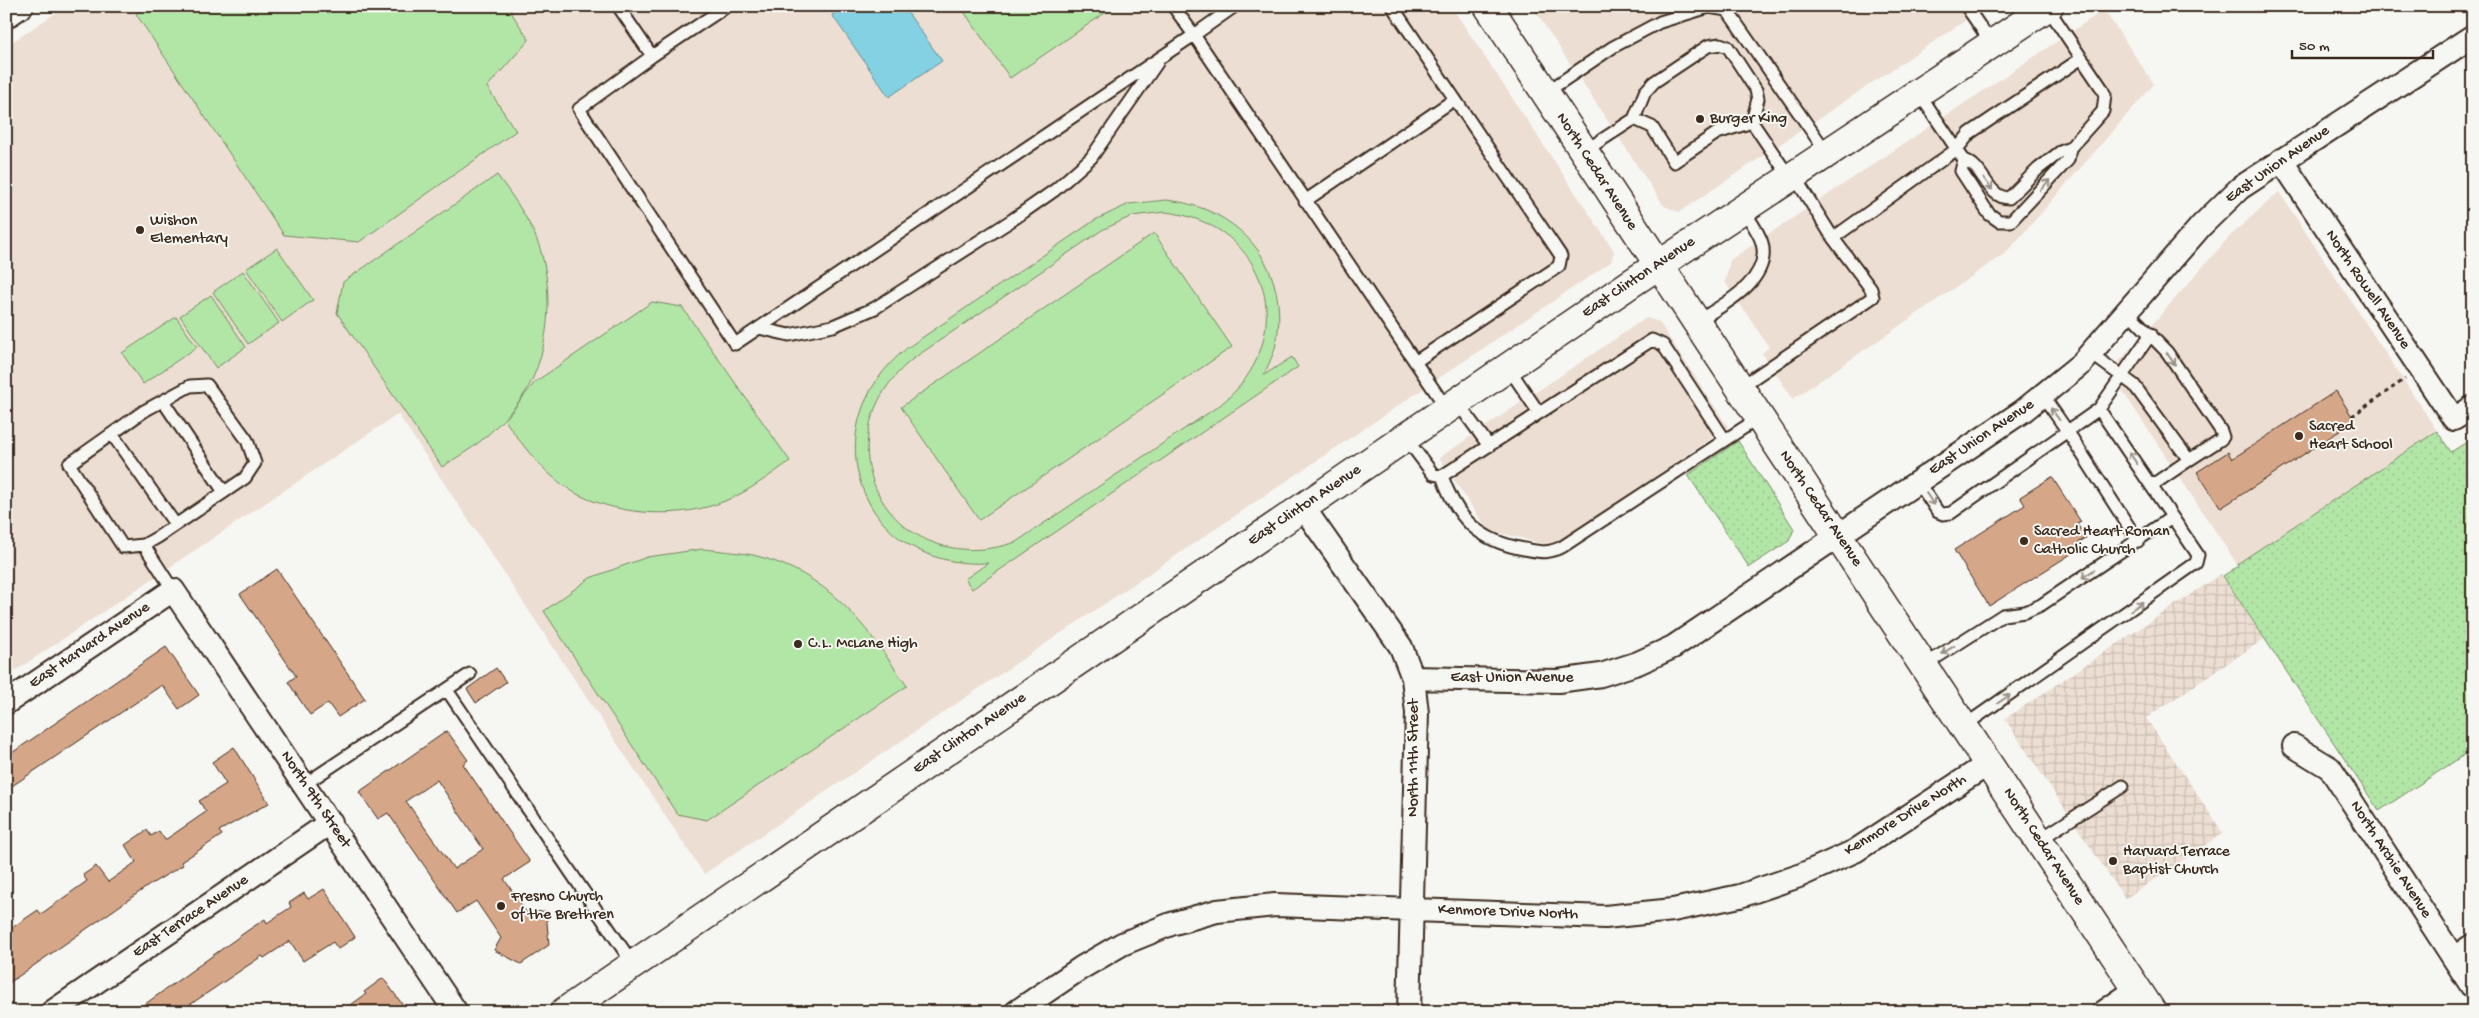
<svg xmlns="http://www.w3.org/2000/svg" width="2479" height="1018" font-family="'Gochi Hand',sans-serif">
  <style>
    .built { fill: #ecded2 }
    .industrial { fill: url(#industrial-grid) }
    .grass { fill: url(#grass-dots); stroke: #768862 }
    .park { fill: #b2e6a7; stroke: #768862; fill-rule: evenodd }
    .water { fill: #84d1e3; stroke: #678e94 }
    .building { fill: #d6a688; stroke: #3b2a1e; fill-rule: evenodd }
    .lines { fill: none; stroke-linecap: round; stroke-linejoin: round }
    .service-casing { stroke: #3b2a1e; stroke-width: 15 }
    .minor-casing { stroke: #3b2a1e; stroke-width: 26 }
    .secondary-casing { stroke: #3b2a1e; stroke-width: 31 }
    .path { stroke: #3b2a1e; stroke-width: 3; stroke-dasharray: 4 4; stroke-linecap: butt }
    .service { stroke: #f6f6f2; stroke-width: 11 }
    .minor { stroke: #f6f6f2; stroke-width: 22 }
    .secondary { stroke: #f6f6f2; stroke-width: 28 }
    .oneway { stroke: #989088 }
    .poi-dot { fill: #3b2a1e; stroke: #f6f6f2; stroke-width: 2 }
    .labels { text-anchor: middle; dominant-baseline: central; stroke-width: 4; stroke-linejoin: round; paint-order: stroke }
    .poi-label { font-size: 16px; fill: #3b2a1e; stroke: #f6f6f2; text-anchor: start }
    .street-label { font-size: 16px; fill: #3b2a1e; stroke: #f6f6f2 }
  </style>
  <defs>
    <pattern id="industrial-grid" width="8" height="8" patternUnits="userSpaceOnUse" patternTransform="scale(1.25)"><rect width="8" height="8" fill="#ecded2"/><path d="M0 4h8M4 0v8" fill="none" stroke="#cbbfb4"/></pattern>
    <pattern id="grass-dots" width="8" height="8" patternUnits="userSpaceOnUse" patternTransform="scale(1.25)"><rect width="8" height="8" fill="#b2e6a7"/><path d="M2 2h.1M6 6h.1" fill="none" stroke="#9ac58f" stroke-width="1.8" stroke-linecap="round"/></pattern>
  </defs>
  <rect width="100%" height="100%" fill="#f6f6f2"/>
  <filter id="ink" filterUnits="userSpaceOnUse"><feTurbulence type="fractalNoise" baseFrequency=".02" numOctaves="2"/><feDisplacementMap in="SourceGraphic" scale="10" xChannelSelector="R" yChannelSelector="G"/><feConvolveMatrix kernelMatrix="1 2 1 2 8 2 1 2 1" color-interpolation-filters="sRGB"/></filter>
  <g filter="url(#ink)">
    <path class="built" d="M66,6H1451L1614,251L1611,262L704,874L398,414L6,677V46Z
      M1532,6H1987L1679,212L1664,206Z
      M2104,10L2154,84L2007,252L1793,399L1762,353L1769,347L1725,282L1730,260Z
      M2279,192L2437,431L2237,564L2110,372L2231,235Z
      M1646,318L1659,322L1728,427L1553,546L1488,530L1439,458Z"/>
    <path class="industrial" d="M2221,574L2264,639L2146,718L2223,833L2125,899L2005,719Z"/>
    <path class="grass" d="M2437,431L2451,452L2473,438V749L2379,811L2223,576L2238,566L2237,564Z
      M1738,441L1794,529L1789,541L1749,567L1688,475Z"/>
    <path class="park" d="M144,6H507L529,40L487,87L516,131L359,242L284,235L136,14Z
      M960,6H1115L1010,78Z
      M497,175C512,195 527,216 537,240C554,284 551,342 530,384C520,404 499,425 483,439C471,450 455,458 442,467L337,313L343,282Z
      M1166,200C1238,207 1289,264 1277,339C1275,352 1269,363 1264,375L1292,357L1298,367L972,589L965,579L988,563C860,571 808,427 907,348L1095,220L1129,204ZM1165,212C1270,223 1302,340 1220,405L1016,542C891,584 812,440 914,358L1102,230L1132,216Z
      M1154,233L1232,347L979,520L901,407Z
      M277,248L313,300L282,322L246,269Z
      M243,271L279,323L248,344L213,292Z
      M211,295L246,347L216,368L180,316Z
      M652,302L682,307L790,461C769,476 748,492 725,501C681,519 622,516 579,495C548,479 524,448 505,420L535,382Z
      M176,317L197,347L143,384L122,353Z
      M703,549C720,551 737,552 753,555C830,573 866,626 907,686L707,820L677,814L544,611L590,578L647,557Z"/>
    <path class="water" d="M844,6H903L942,61L889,97L832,15Z"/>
    <path class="building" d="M2336,391L2355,421L2221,508L2197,472L2228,452L2232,459Z
      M2052,477L2081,522L2077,524L2086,538L2076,544L2079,549L1989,606L1954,550L2025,505L2020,497Z
      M277,569L365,699L338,717L328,703L310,715L288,682L296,676L240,594Z
      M166,647L199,695L179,709L162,685L6,790V757Z
      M496,668L506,682L476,703L467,689Z
      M447,731L468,760L463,764L530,862L504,879L527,913L546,911L549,945L521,964L494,950L501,938L476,901L457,913L388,813L378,819L359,792ZM437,780L483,849L454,869L406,801Z
      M234,747L269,803L219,831L222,835L181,862L183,865L151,884L6,985V932L38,910L41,914L87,881L83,875L96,866L108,882L136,862L125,845L147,830L151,836L159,831L165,840L206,812L199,801L226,784L212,762Z
      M324,889L355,937L338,949L333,942L303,961L290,941L264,958L262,956L179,1012H134L247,931L265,919L267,923L291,907L289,903L304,893L308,899Z
      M383,978L408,1012H341L366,994L364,992Z"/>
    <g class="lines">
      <g class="service-casing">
        <path id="service" d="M618,6L652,56L727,6
          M1235,6L1194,35L1447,409
          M1392,6L1561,256L1559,266L1415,362
          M1966,6L1992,44
          M652,56L579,109L735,344L1194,35L1173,6
          M1918,92L1964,160C1984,166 1987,198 2009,198L2038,169L2060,152L2070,148L2103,111L2105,95L2101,87L2047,7
          M1545,93L1613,47L1660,22L1709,7L1727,10L1827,153
          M1634,119L1645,92L1654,82L1708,46L1720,44L1728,47L1756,90L1758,99L1752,122
          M1583,152L1634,119L1652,127L1674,162L1717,133L1752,122L1790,178L1801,187L1833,238L1957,149L1970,133L2082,58
          M1964,160L1961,171L1989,214L1999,221H2011L2068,160L2070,148
          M1305,201L1455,99
          M2127,311L2167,352L2221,431L2223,437L2220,440L2189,460
          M1696,322C1721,306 1772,281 1762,243C1759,232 1749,219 1743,209
          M759,328L789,335L833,326L875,308L1012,220L1055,190L1091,158L1157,63
          M2090,353L2134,385L2189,460L2151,486
          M1508,367L1539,413
          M207,385L247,440L255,463L245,478L158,537L144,545L123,547L69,464L144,411L190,386Z
          M1739,388L1873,297L1871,289L1833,238
          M2043,396L2068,432L2138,541
          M163,401L224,492
          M1457,402L1489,446
          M112,434L175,524
          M1405,437L1433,474L1442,476L1652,340L1663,345L1725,440L1759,418
          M1442,476C1457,519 1479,541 1524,549C1541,552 1546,554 1562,547L1725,440
          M1918,482L1938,512L1943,514L1951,513L2099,409L2151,334
          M144,545L173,590
          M1923,666L2003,615L2025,612L2041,605L2172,517
          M447,690L633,964
          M1964,726L2196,563L2198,555L2099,409
          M305,784L470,674
          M2039,840L2123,786"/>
      </g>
      <g class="minor-casing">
        <path id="minor" d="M6,17L22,6
          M2281,160L2454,419L2473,407
          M1303,507L1401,647L1413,678L1417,713L1409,1012
          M1413,678L1558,681L1601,675L1638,663L1673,647L2023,411L2082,363L2201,226L2240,188L2473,36
          M6,703L173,590L456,1012
          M2294,746L2330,768L2473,988
          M2454,958L2473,945
          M52,1012L331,822
          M1016,1012L1081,968L1122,944L1171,924L1217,911L1275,905L1605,917L1673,910L1740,896L1799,876L1855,851L1988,764
          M2104,1012L2137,989"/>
      </g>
      <g class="secondary-casing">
        <path id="secondary" d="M1488,6L2152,1012
          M564,1012L1630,284L2049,6"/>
      </g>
      <path class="path" d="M2352,416L2405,379"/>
      <use href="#service" class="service"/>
      <use href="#minor" class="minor"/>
      <use href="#secondary" class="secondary"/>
    </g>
    <defs><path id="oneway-shaft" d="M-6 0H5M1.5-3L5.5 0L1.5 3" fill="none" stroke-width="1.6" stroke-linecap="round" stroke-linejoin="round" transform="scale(1.25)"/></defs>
    <g class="oneway">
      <use href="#oneway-shaft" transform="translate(1988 184) rotate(54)"/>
      <use href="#oneway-shaft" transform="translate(2045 185) rotate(-48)"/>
      <use href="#oneway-shaft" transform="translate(2171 359) rotate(55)"/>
      <use href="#oneway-shaft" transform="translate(2055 414) rotate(-126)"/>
      <use href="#oneway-shaft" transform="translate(2133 458) rotate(-124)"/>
      <use href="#oneway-shaft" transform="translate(1930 499) rotate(57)"/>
      <use href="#oneway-shaft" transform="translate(2088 574) rotate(146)"/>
      <use href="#oneway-shaft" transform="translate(2137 606) rotate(-35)"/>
      <use href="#oneway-shaft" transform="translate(1948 650) rotate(147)"/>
      <use href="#oneway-shaft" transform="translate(2004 699) rotate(-34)"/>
    </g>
  </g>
  <g class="poi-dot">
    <circle cx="1700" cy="119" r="5"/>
    <circle cx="140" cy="230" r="5"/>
    <circle cx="2299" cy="436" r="5"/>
    <circle cx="2024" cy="541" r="5"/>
    <circle cx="798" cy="644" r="5"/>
    <circle cx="2113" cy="861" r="5"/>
    <circle cx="501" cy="906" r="5"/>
  </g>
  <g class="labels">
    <g class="poi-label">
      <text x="1710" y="119">Burger King</text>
      <text x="150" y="221">Wishon<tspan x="150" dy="18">Elementary</tspan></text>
      <text x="2309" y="427">Sacred<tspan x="2309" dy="18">Heart School</tspan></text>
      <text x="2034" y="532">Sacred Heart Roman<tspan x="2034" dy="18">Catholic Church</tspan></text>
      <text x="808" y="644">C.L. McLane High</text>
      <text x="2123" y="852">Harvard Terrace<tspan x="2123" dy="18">Baptist Church</tspan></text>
      <text x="511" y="897">Fresno Church<tspan x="511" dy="18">of the Brethren</tspan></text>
    </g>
    <g class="street-label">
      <text transform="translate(2278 165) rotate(-35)">East Union Avenue</text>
      <text transform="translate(1596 172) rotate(57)">North Cedar Avenue</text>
      <text transform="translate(1639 278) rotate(-34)">East Clinton Avenue</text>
      <text transform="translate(2367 290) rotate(56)">North Rowell Avenue</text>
      <text transform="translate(1982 438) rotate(-34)">East Union Avenue</text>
      <text transform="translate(1305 506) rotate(-34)">East Clinton Avenue</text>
      <text transform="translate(1820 509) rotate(56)">North Cedar Avenue</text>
      <text transform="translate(90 646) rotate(-34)">East Harvard Avenue</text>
      <text x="1512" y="678">East Union Avenue</text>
      <text transform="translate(970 734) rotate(-34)">East Clinton Avenue</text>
      <text transform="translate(1414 758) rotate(-90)">North 11th Street</text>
      <text transform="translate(315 800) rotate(56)">North 9th Street</text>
      <text transform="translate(1906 816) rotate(-32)">Kenmore Drive North</text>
      <text transform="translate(2043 847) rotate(57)">North Cedar Avenue</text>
      <text transform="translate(2390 860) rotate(57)">North Archie Avenue</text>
      <text transform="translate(1508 913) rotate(2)">Kenmore Drive North</text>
      <text transform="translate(191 917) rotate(-34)">East Terrace Avenue</text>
    </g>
  </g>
  <rect width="2479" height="1018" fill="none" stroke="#f6f6f2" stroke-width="25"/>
  <rect x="12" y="12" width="2454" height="993" fill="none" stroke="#3b2a1e" stroke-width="2" filter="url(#ink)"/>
  <path d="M2292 50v8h141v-8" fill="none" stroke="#3b2a1e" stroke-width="2.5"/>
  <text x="2299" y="50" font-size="15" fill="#3b2a1e" stroke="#f6f6f2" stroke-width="4" paint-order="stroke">50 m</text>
</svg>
